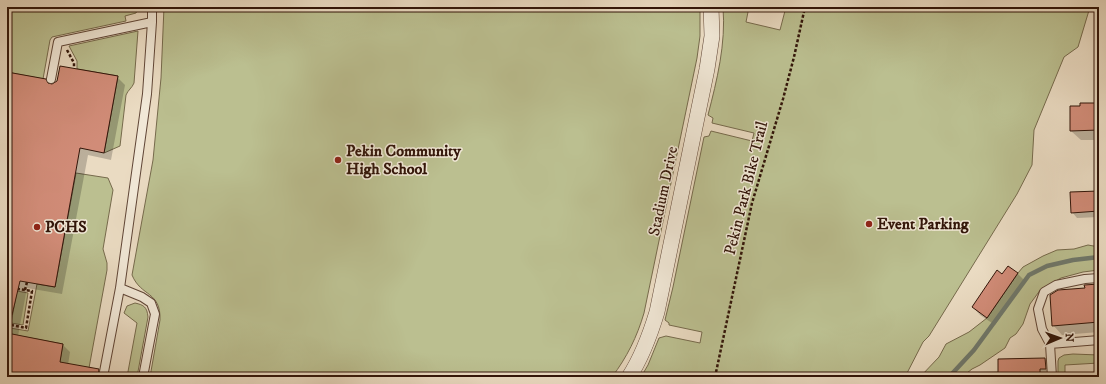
<svg xmlns="http://www.w3.org/2000/svg" width="1106" height="384" font-family="'IM FELL DW Pica',serif">
  <style>
    .green { fill: #bbbf90; stroke: #766a4c }
    .shadow { fill: #0003 }
    .lines { fill: none; stroke-linecap: round; stroke-linejoin: round }
    .stream { stroke: #70796c; stroke-width: 4.5 }
    .building { fill: #d18c78; stroke: #321509 }
    .service-casing { stroke: #604637; stroke-width: 10 }
    .minor-casing { stroke: #604637; stroke-width: 16 }
    .path { stroke: #321509; stroke-width: 2.5; stroke-dasharray: 3 2; stroke-linecap: butt }
    .service { stroke: #f1e8d7; stroke-width: 8 }
    .minor { stroke: #f1e8d7; stroke-width: 15 }
    .poi-dot { fill: #8f2418; stroke: #f1e8d7; stroke-width: 1.5 }
    .labels { text-anchor: middle; dominant-baseline: central; stroke-width: 3; stroke-linejoin: round; paint-order: stroke }
    .poi-label { font-size: 16px; font-weight: bold; fill: #321509; stroke: #f1e8d7; text-anchor: start }
    .street-label { font-size: 16px; fill: #321509; stroke: #f1e8d7 }
  </style>
  <rect width="100%" height="100%" fill="#eadbc2"/>
  <filter id="stains"><feTurbulence type="fractalNoise" baseFrequency=".005" numOctaves="4"/><feColorMatrix values="0 0 0 0 .2 0 0 0 0 .09 0 0 0 0 .02 0 0 0 .5 -.17"/></filter>
  <radialGradient id="worn" r=".72"><stop offset=".6" stop-color="#630" stop-opacity="0"/><stop offset="1" stop-color="#630" stop-opacity=".3"/></radialGradient>
  <path class="green" d="M7,7H139L136,13L125,16L126,21L52,37L50,40L43,79L7,72Z
    M164,7H700V36L697,58L644,313C637,337 627,357 612,377H150L160,320C161,291 141,297 132,275L153,160L161,78Z
    M723,7H749L746,22L780,30L786,7H1090L1078,47L1064,57L1034,130L1032,165L1017,194L929,336L923,342L905,377H641L648,365L659,338L666,336L700,343L702,332L669,325V323L665,320L673,287L704,137L709,136L711,131L752,141L754,133L712,123L713,118L708,115C717,80 726,44 723,7Z
    M138,31L134,83C132,88 128,90 126,95L120,146L104,153L118,76L77,69V61L69,46Z
    M76,173L108,178L113,190L103,249L107,263V270L89,368L57,377L63,344L9,334L10,328L28,331L37,284L55,287Z
    M1088,245L1099,247V270L1083,272L1061,278L1041,289L1030,304L1023,324L1016,334L1010,338L1005,348L980,365L972,369L962,377H920L939,357L946,344L969,332L987,318L1018,273L1023,267L1043,256L1057,250L1074,249Z
    M17,291L28,293L23,325L11,323Z
    M135,303C144,305 147,307 148,317L137,377H127L137,323L124,313L127,306Z
    M1073,354L1099,355V363L1065,365V377H1058V361L1059,358L1064,355Z"/>
  <path class="shadow" d="M7,73L45,80L51,85L117,77L125,85L111,160L88,155L62,294L27,288L18,336L63,345L70,352L68,365L93,369L101,377H7Z
    M1096,90H1099V140H1081L1071,131L1096,104Z
    M1099,192V217L1077,218L1072,212Z
    M1017,273L1025,281L995,325L980,315L973,307L1003,275Z
    M1099,285V332L1062,335L1053,325L1086,289Z
    M1045,359L1053,367V376L978,377V372L999,371Z"/>
  <g class="lines">
    <path class="stream" d="M949,377L974,350L1029,275L1047,266L1073,260L1099,257"/>
  </g>
  <path class="building" d="M60,66L118,76L104,153L80,148L55,287L20,281L12,315L7,314V72L46,79L48,83L52,84L57,81Z
    M1080,103H1099V130L1070,131V106H1080Z
    M1099,191V211L1071,213L1070,192Z
    M1008,266L1018,273L987,318L972,307L997,270L1002,274Z
    M1099,284V322L1052,326L1050,295L1058,290L1085,288L1084,285Z
    M7,333L63,344L60,362L99,369L98,377H7Z
    M1045,358L1046,369H1040V377H998V359Z"/>
  <g class="lines">
    <g class="service-casing">
      <path id="service" d="M51,79L58,42L152,22
        M120,288L142,297L151,303L155,314L143,377
        M1050,344L1042,329L1038,309L1044,292L1056,285L1085,279L1099,278
        M103,377L120,288L147,94L152,22V7
        M1052,377L1050,344L1099,340"/>
    </g>
    <g class="minor-casing">
      <path id="minor" d="M629,377C642,357 650,335 657,312L707,69L712,36L711,7"/>
    </g>
    <path class="path" d="M67,50L74,63V68
      M25,290L27,282
      M11,325L26,328L32,291L18,289
      M715,377L752,203L783,99L794,57L805,7"/>
    <use href="#service" class="service"/>
    <use href="#minor" class="minor"/>
  </g>
  <g class="poi-dot">
    <circle cx="338" cy="160" r="4"/>
    <circle cx="869" cy="224" r="4"/>
    <circle cx="37" cy="227" r="4"/>
  </g>
  <g class="labels">
    <g class="poi-label">
      <text x="346" y="151">Pekin Community<tspan x="346" dy="18">High School</tspan></text>
      <text x="877" y="224">Event Parking</text>
      <text x="45" y="227">PCHS</text>
    </g>
    <g class="street-label">
      <text transform="translate(746 188) rotate(-76)">Pekin Park Bike Trail</text>
      <text transform="translate(663 191) rotate(-78)">Stadium Drive</text>
    </g>
  </g>
  <rect width="1106" height="384" fill="none" stroke="#eadbc2" stroke-width="24"/>
  <rect x="8" y="8" width="1090" height="368" fill="none" stroke="#321509" stroke-width="2"/>
  <rect x="12" y="12" width="1082" height="360" fill="none" stroke="#321509"/>
  <g transform="translate(1060 338) rotate(88)" stroke="#f1e8d7" stroke-width="3" paint-order="stroke">
  <path d="M0-3L7 15L0 10L-7 15Z" fill="#321509"/>
  <text y="-6" font-size="11" font-weight="bold" text-anchor="middle" fill="#321509">N</text>
  </g>
  <rect width="100%" height="100%" filter="url(#stains)"/>
  <rect width="100%" height="100%" fill="url(#worn)"/>
</svg>
